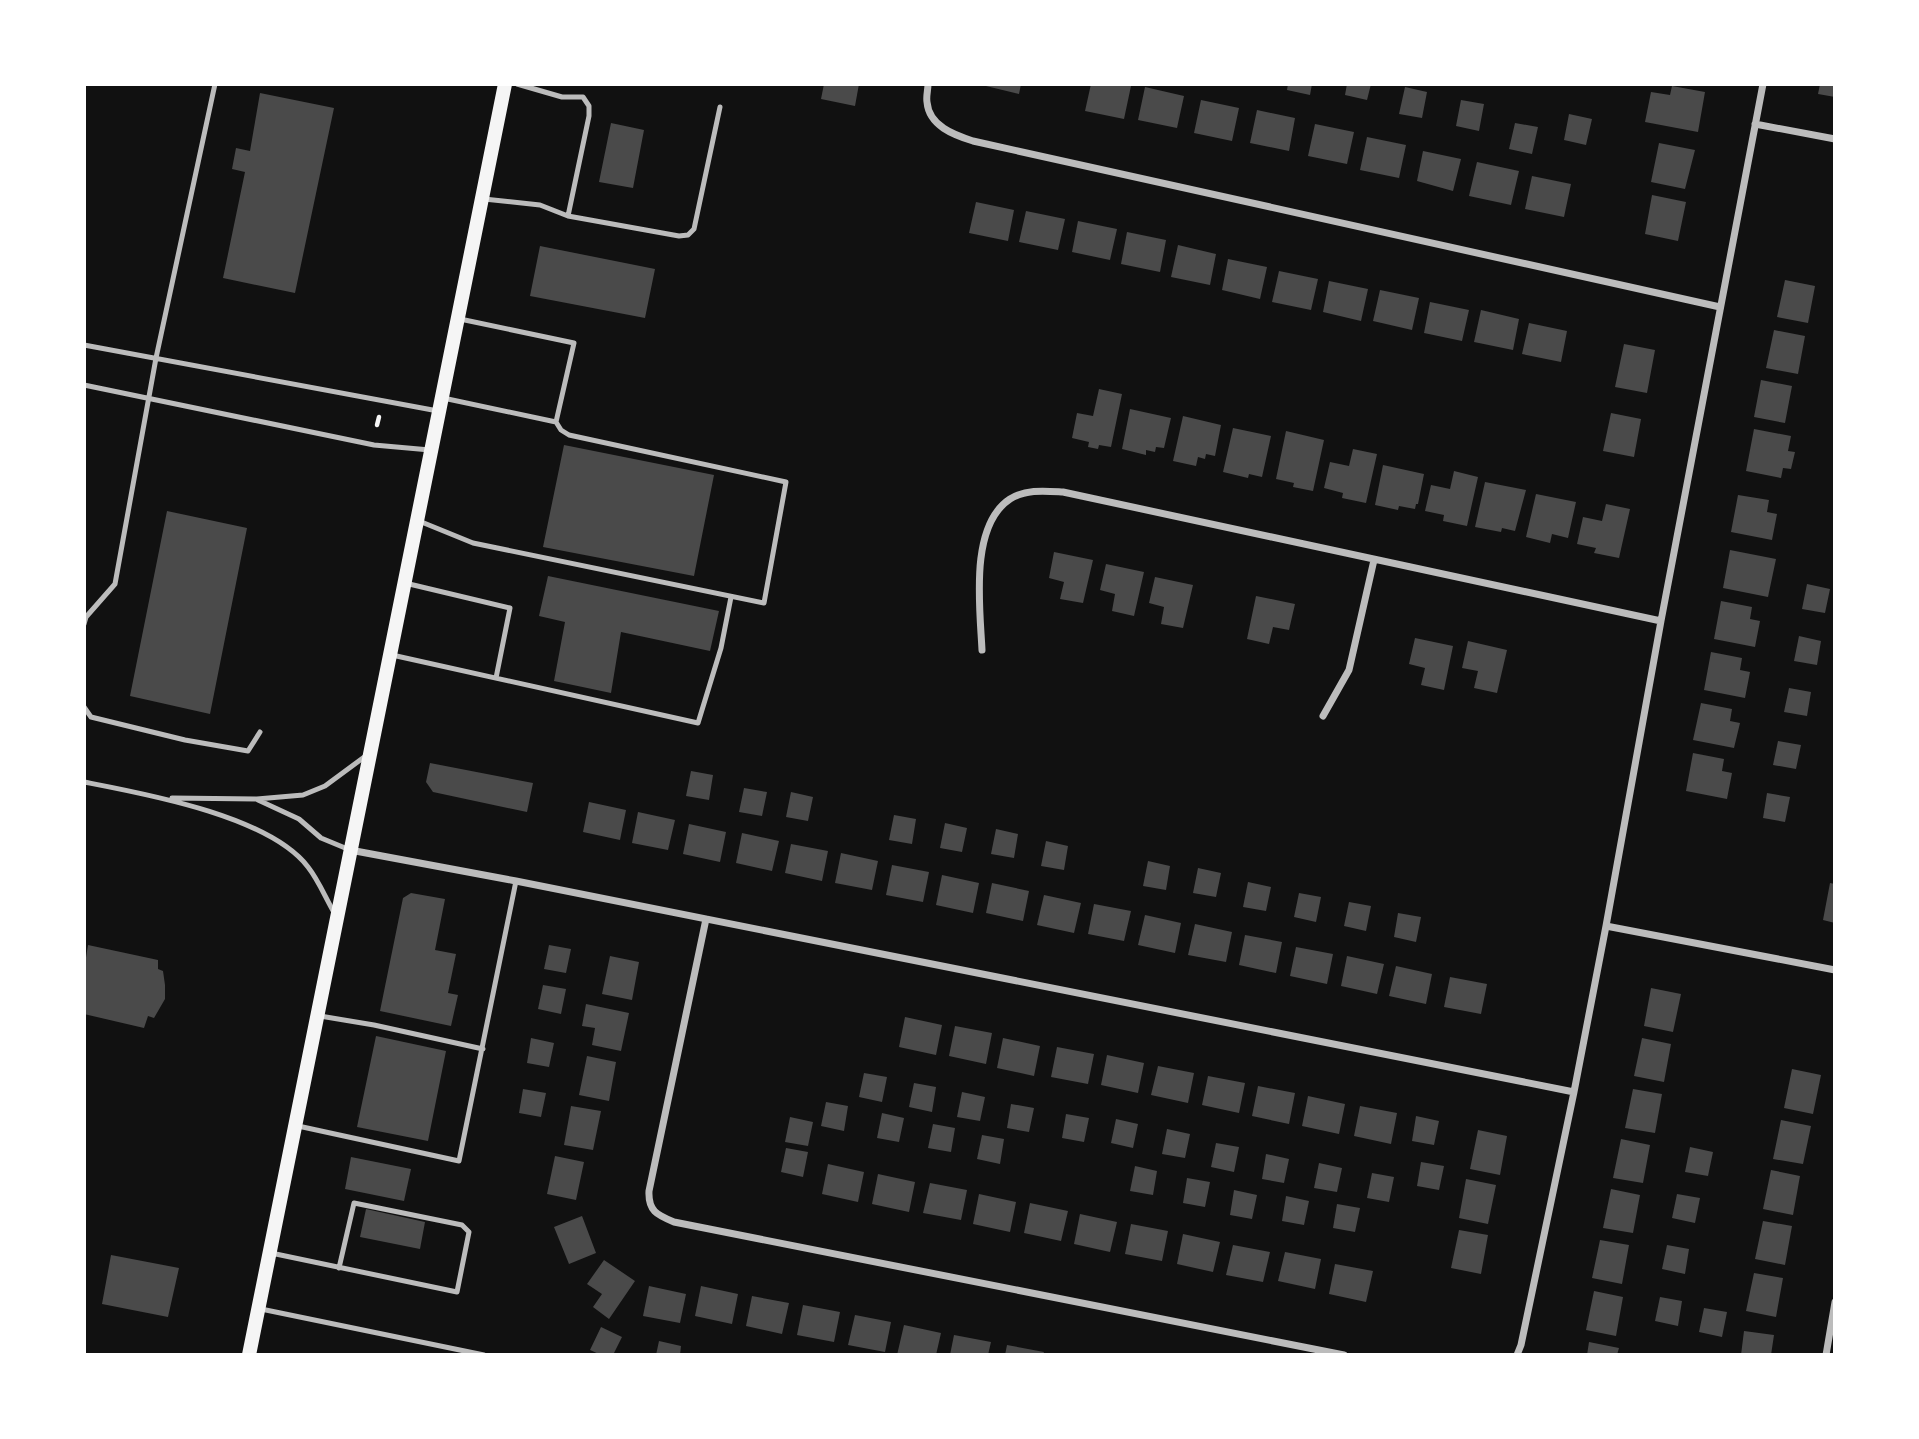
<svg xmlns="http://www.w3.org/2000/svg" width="1919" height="1439" font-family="Spectral,serif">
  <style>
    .building { fill: #4a4a4a }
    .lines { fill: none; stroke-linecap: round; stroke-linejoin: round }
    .path { stroke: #f5f5f5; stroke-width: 4.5 }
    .service { stroke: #bcbcbc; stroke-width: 5 }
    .minor { stroke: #bcbcbc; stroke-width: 7 }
    .secondary { stroke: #f5f5f5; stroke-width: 14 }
  </style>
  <rect width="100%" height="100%" fill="#111"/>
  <path class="building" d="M824,84H859L855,106L821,99Z
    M986,84H1021L1019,94L986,86Z
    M1091,84H1121L1131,86L1124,119L1085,111Z
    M1288,84H1312L1310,95L1287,90Z
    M1347,84H1371L1367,100L1345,95Z
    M1820,84H1835V97L1818,94Z
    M1672,86L1705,92L1698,132L1645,122L1651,92L1670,95Z
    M1145,87L1184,96L1177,128L1138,120Z
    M1405,87L1427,92L1422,118L1399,114Z
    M260,93L334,108L295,293L223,278L245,172L232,169L236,148L250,151Z
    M1201,100L1239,108L1232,141L1194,133Z
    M1461,100L1484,104L1479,131L1456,126Z
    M1257,110L1295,118L1289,151L1250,143Z
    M1569,114L1592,119L1586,145L1564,140Z
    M611,123L644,130L633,188L599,182Z
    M1515,123L1538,127L1532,154L1509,149Z
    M1315,124L1354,132L1347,164L1308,156Z
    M1367,137L1406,145L1399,178L1360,170Z
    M1659,143L1695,150L1685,189L1651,182Z
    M1423,151L1461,159L1453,191L1417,181Z
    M1477,162L1519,171L1511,205L1469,196Z
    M1532,176L1571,184L1564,217L1525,209Z
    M1652,195L1686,202L1678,241L1645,234Z
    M976,202L1014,210L1008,241L969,233Z
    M1026,211L1065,219L1058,250L1019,242Z
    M1078,221L1117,229L1110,260L1072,252Z
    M1127,232L1166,240L1160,272L1121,264Z
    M1178,245L1216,254L1210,285L1171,277Z
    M540,246L655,269L645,318L530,296Z
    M1228,259L1267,267L1260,299L1222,290Z
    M1279,271L1318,279L1311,310L1272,302Z
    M1785,280L1815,286L1808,323L1777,317Z
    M1329,281L1368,289L1361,321L1323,312Z
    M1380,290L1419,298L1412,330L1373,321Z
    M1430,302L1469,310L1462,341L1424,333Z
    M1481,310L1519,319L1513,350L1474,342Z
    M1529,323L1567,331L1561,362L1522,354Z
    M1774,330L1805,336L1798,374L1766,368Z
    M1624,344L1655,350L1647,393L1615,387Z
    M1761,380L1792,386L1785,423L1754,417Z
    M1099,389L1122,394L1111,447L1099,445L1098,449L1088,447L1089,442L1072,438L1077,413L1093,416Z
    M1130,409L1171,418L1164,448L1156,447L1155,452L1146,450V455L1122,449Z
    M1611,413L1641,419L1634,457L1603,451Z
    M1183,416L1221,425L1215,456L1206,454L1205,459L1198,457L1196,466L1173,461Z
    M1233,428L1271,436L1262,477L1249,474L1248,478L1223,472Z
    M1754,429L1791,436L1788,451L1795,452L1791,469L1783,468L1781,478L1746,471Z
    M1286,431L1324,440L1313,491L1293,487L1294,483L1276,479Z
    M564,445L714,475L694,576L543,547Z
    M1353,449L1377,454L1366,503L1342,498L1343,493L1324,488L1330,462L1349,466Z
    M1383,465L1424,474L1418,504H1416L1415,509L1399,506L1398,510L1375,505Z
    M1454,471L1478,477L1467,526L1443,521L1444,515L1425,511L1431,485L1450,489Z
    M1485,482L1526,490L1515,531L1502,528L1501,532L1475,527Z
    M1536,494L1576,502L1568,538L1552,534L1550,543L1526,537Z
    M1738,495L1769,500L1767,512L1777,514L1772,540L1731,532Z
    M1606,504L1630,509L1619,558L1594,553L1596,548L1577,544L1583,517L1602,521Z
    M167,511L247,528L210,714L130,696Z
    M1730,550L1776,559L1768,597L1723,588Z
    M1054,552L1093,560L1083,603L1060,599L1064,582L1049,578Z
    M1106,564L1144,572L1134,616L1112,611L1115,594L1100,590Z
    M548,576L719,611L710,651L621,632L611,693L554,681L565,622L539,616Z
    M1155,577L1193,585L1183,628L1161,624L1164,607L1149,603Z
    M1807,584L1830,589L1825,613L1802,609Z
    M1256,596L1295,604L1289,630L1273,627L1269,644L1247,639Z
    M1721,601L1752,607L1750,619L1760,621L1755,647L1714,639Z
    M1799,636L1821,641L1817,665L1794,661Z
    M1415,638L1453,646L1444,690L1421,685L1425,668L1409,664Z
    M1468,641L1507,650L1497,693L1474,688L1478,671L1462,668Z
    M1711,652L1742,658L1740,670L1750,672L1745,698L1704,690Z
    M1789,688L1811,692L1807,716L1784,712Z
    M1701,703L1732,709L1730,721L1740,723L1734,748L1693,740Z
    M1778,741L1801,745L1796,769L1773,765Z
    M1693,753L1724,759L1722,771L1732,773L1727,799L1686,791Z
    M430,763L533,783L527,812L433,792L426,782Z
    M691,771L713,775L709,800L686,796Z
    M744,788L767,792L762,816L739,812Z
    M791,792L813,797L808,821L786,817Z
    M1767,793L1790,797L1785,822L1763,818Z
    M589,802L626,810L620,840L583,832Z
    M638,812L675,820L668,850L632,843Z
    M894,815L916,819L912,844L889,840Z
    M945,823L967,828L962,852L940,848Z
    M689,824L726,832L720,862L683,854Z
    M996,829L1018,834L1014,858L991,854Z
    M742,833L779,841L772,871L736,863Z
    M1046,841L1068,846L1064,870L1041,866Z
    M791,844L828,851L822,881L785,873Z
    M841,853L878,861L872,890L835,883Z
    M1148,861L1170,866L1166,890L1143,886Z
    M892,865L929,872L923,902L886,895Z
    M1198,868L1221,873L1216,897L1193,893Z
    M942,875L979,883L973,913L936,905Z
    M1248,882L1271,887L1266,911L1243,907Z
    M992,883L1029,891L1023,921L986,913Z
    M1830,883L1835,884V923L1823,920Z
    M411,893L445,899L435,950L456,954L448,993L458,995L451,1026L380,1011L403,898Z
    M1299,893L1321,897L1316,922L1294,917Z
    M1044,895L1081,903L1074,933L1037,925Z
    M1349,902L1371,906L1366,931L1344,926Z
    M1094,904L1131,911L1124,941L1088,934Z
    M1398,913L1421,917L1416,942L1394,937Z
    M1145,915L1181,923L1175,953L1138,945Z
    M1195,924L1232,932L1226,962L1188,955Z
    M1245,935L1282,942L1276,973L1239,965Z
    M88,945L158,960V969L163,971L165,985V999L154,1018L148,1016L144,1028L84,1014V970Z
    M549,945L571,949L566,973L544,969Z
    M1296,947L1333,954L1327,984L1290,976Z
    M610,956L639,962L632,1000L602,994Z
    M1347,956L1384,964L1377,994L1341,986Z
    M1396,966L1432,974L1426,1004L1389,996Z
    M1450,977L1487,984L1481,1014L1444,1007Z
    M543,985L566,989L561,1014L538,1009Z
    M1651,988L1681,994L1673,1032L1644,1026Z
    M586,1004L629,1013L621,1051L592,1045L595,1028L582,1026Z
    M905,1017L942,1025L936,1055L899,1047Z
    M955,1026L992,1033L986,1064L949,1056Z
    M376,1036L446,1051L428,1141L357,1127Z
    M531,1038L554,1043L549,1067L527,1063Z
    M1003,1038L1040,1046L1034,1076L997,1068Z
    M1642,1038L1671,1044L1664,1082L1634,1076Z
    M1057,1047L1094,1054L1088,1084L1051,1077Z
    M1107,1055L1144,1063L1138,1093L1101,1085Z
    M587,1056L616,1062L609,1101L579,1095Z
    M1158,1066L1194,1073L1188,1103L1151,1095Z
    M1792,1069L1821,1075L1813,1114L1784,1108Z
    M864,1073L887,1077L882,1102L859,1097Z
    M1208,1076L1245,1083L1239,1113L1202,1105Z
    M914,1083L936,1087L932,1112L909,1107Z
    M1258,1086L1295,1093L1289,1124L1252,1116Z
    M523,1089L546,1093L541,1117L519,1113Z
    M1633,1089L1662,1094L1655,1133L1625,1128Z
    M962,1092L985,1097L980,1121L957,1117Z
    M1308,1096L1345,1104L1339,1134L1302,1126Z
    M826,1102L848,1106L844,1131L821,1126Z
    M1011,1104L1034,1108L1029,1132L1007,1128Z
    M571,1106L601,1111L593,1150L564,1145Z
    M1360,1106L1397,1113L1391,1144L1354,1136Z
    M882,1113L904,1118L899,1142L877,1138Z
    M1066,1114L1089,1118L1084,1142L1062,1138Z
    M1416,1116L1439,1121L1434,1145L1412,1141Z
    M790,1117L813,1122L808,1146L785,1142Z
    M1116,1119L1138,1124L1133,1148L1111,1143Z
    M1781,1120L1811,1126L1803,1164L1773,1159Z
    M933,1124L955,1128L951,1152L928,1148Z
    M1167,1129L1190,1134L1185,1158L1162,1154Z
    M1478,1130L1507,1136L1500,1175L1470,1169Z
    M982,1135L1004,1139L1000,1164L977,1159Z
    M1621,1139L1650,1145L1643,1183L1613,1178Z
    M1216,1143L1239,1147L1234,1172L1211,1167Z
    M1690,1147L1713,1152L1708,1176L1685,1172Z
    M786,1148L808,1152L803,1177L781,1172Z
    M1266,1154L1289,1159L1284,1183L1262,1179Z
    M555,1156L584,1162L576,1200L547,1194Z
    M351,1157L411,1169L404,1201L345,1189Z
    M1421,1162L1444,1166L1439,1190L1417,1186Z
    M1319,1163L1342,1168L1337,1192L1314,1188Z
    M828,1164L864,1172L858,1202L822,1194Z
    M1135,1166L1157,1171L1153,1195L1130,1191Z
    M1771,1170L1800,1176L1793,1215L1763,1209Z
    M1372,1173L1394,1177L1389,1202L1367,1198Z
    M878,1174L915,1182L909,1212L872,1204Z
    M1187,1178L1210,1182L1205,1207L1183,1203Z
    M1466,1179L1496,1185L1488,1224L1459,1218Z
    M930,1183L967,1190L961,1220L923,1213Z
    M1611,1189L1640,1195L1633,1233L1603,1228Z
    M1234,1190L1257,1195L1252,1219L1230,1215Z
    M979,1194L1016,1202L1010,1232L973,1224Z
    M1677,1194L1700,1198L1695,1223L1672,1218Z
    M1286,1196L1309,1201L1304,1225L1282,1221Z
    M1030,1203L1068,1211L1061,1241L1024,1233Z
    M1337,1204L1360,1208L1355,1232L1333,1228Z
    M366,1209L425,1222L420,1249L360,1237Z
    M1080,1214L1117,1222L1110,1252L1074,1244Z
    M582,1216L596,1253L569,1264L554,1227Z
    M1763,1221L1792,1226L1785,1265L1755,1259Z
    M1131,1224L1168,1231L1162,1261L1125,1254Z
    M1459,1230L1488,1235L1481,1274L1451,1268Z
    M1183,1234L1220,1242L1213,1272L1177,1264Z
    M1600,1240L1629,1245L1622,1284L1592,1278Z
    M1233,1245L1270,1252L1263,1282L1226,1275Z
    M1667,1245L1689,1249L1685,1274L1662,1269Z
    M1285,1252L1321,1259L1315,1289L1278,1281Z
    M111,1255L179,1268L168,1317L102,1304Z
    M604,1260L635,1281L609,1319L593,1307L602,1294L587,1284Z
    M1335,1264L1373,1271L1366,1302L1329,1294Z
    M1754,1273L1783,1278L1776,1317L1746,1311Z
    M649,1286L686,1294L680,1323L643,1316Z
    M701,1286L738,1294L732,1324L695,1316Z
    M1594,1291L1623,1297L1616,1336L1586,1330Z
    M752,1296L789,1303L782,1334L746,1326Z
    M1660,1297L1682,1301L1678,1326L1655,1321Z
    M803,1305L840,1312L834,1342L797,1335Z
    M1704,1308L1727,1312L1722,1337L1699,1332Z
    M855,1315L891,1322L885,1352L848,1345Z
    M904,1325L941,1333L936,1355H897Z
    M601,1327L622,1337L613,1355H601L590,1350Z
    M1744,1331L1774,1335L1771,1355H1741Z
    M954,1335L991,1342L988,1355H950Z
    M659,1341L681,1346L680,1355H656Z
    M1589,1342L1619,1348L1617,1355H1587Z
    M1007,1345L1044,1352L1043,1355H1005Z"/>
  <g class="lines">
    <path class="path" d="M377,425L379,417"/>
    <path class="service" d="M517,84L562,97H583L589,106V116L568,216
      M484,199L540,205L568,216L679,236L688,235L694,229L720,107
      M84,345L438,411
      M84,385L374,445L430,450
      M443,398L556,422L574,343L460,319
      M419,521L473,543L764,603L786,482L569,435L561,430L556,422
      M405,583L510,608L496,678
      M84,624L86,617L115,584L156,358L215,84
      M392,655L698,723L721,648L731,597
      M84,707L91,717L185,740L248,751L260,732
      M84,782C146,794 269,816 308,867C319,881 326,899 335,914
      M172,798L257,799L303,795L325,786L367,755
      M258,800L299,819L321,838L350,850
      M320,1016L374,1025L483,1049
      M298,1126L459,1161L516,881
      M271,1253L457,1292L469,1232L462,1225L354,1203L339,1268
      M261,1309L484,1355"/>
    <path class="minor" d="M928,84C928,90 926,96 927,102C929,126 954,135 973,141L1720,307
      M1755,124L1835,139
      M982,650C980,608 969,526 1010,499C1026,489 1045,491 1063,492L1661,621
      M1323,716L1349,670L1374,560
      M350,850L516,881L1574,1092
      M706,919L649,1191C648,1211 657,1215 674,1222L1344,1355
      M1606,926L1835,970
      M1517,1355L1521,1345L1574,1092L1606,926L1661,621L1763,84
      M1826,1355L1835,1302"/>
    <path class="secondary" d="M249,1355L505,84"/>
  </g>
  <rect width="1919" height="1439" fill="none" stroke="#ffffff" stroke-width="172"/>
</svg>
